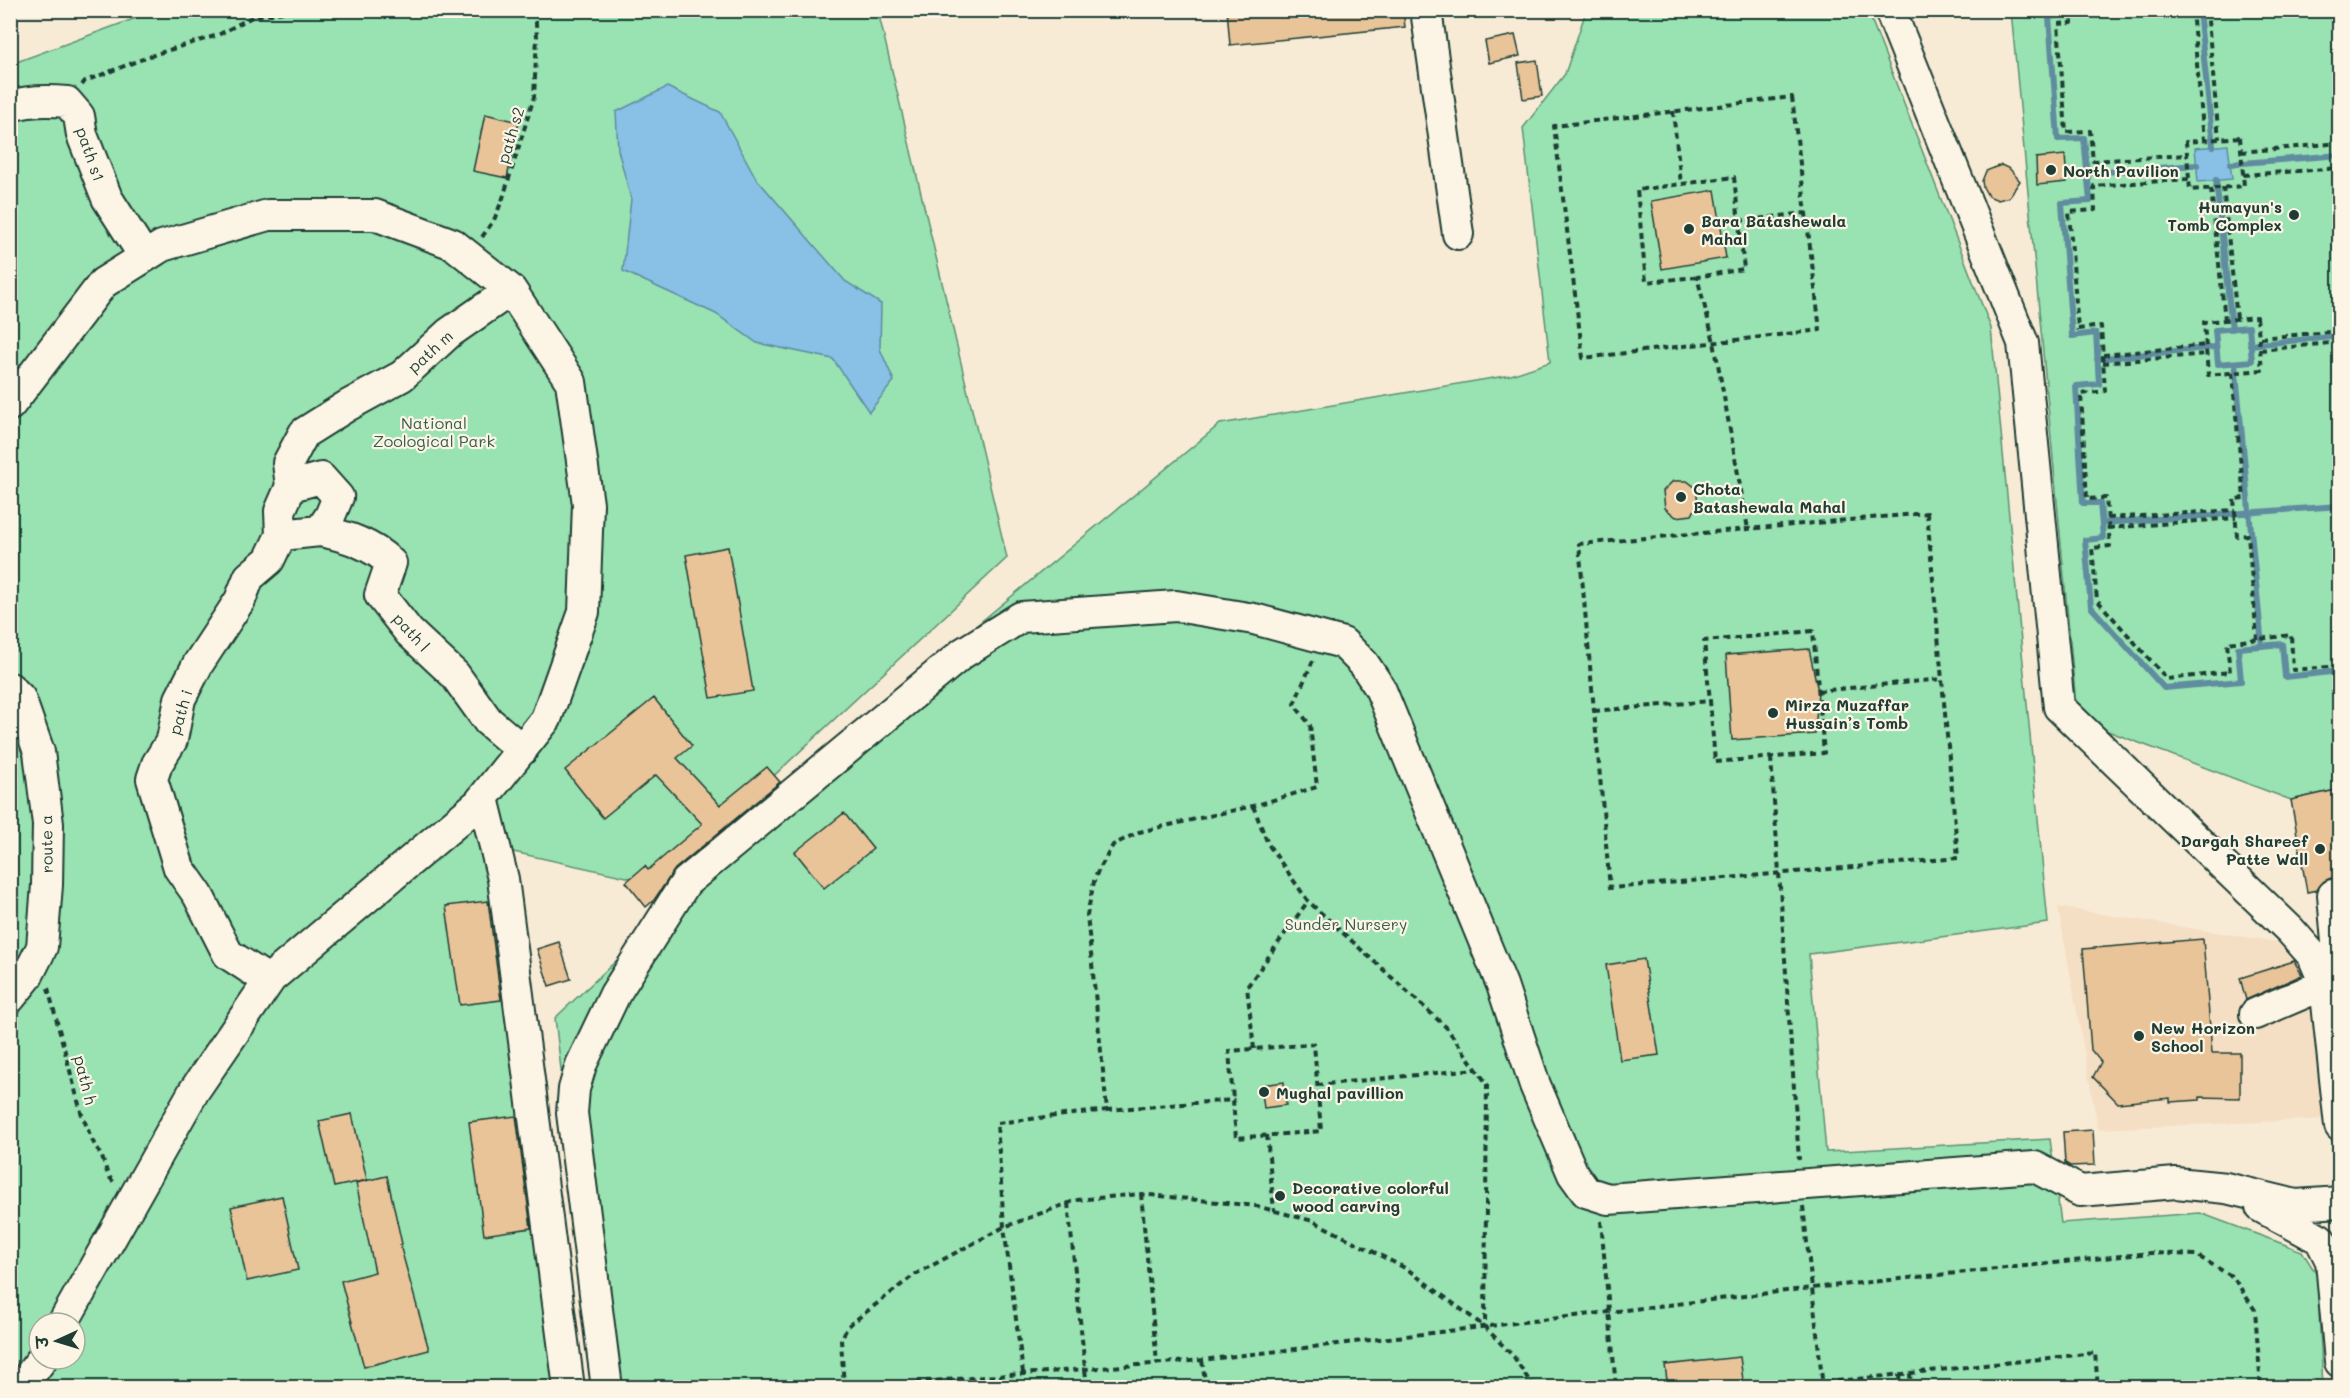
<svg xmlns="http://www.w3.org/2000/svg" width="2350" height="1398" font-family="Mali,'Playpen Sans Deva',sans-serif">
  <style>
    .built { fill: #f4dfc4 }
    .green { fill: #99e2b1; stroke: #5c9072; stroke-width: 1.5; fill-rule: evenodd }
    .water { fill: #88c0e6; stroke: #5e8c9f; stroke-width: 1.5 }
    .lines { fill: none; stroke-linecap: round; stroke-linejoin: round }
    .stream { stroke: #5e8c9f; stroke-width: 6 }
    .building { fill: #e9c499; stroke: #1f3d34; stroke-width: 1.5 }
    .minor-casing { stroke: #1f3d34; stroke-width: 34 }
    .path { stroke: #1f3d34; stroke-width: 4; stroke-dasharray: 6 4.5; stroke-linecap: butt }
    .minor { stroke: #fcf5e5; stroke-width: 30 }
    .rail-casing { stroke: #1f3d34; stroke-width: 7 }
    .rail { stroke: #fcf5e5; stroke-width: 4.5; stroke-dasharray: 14; stroke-linecap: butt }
    .poi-dot { fill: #1f3d34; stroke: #fcf5e5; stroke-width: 2 }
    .labels { text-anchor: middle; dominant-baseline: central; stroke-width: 4.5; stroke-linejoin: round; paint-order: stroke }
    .street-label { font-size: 16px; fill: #1f3d34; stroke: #fcf5e5 }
    .poi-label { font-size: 16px; font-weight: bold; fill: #1f3d34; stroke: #fcf5e5; text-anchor: start }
    .park-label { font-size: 16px; fill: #375e4d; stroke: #fcf5e5 }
  </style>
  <rect width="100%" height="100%" fill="#f8ebd6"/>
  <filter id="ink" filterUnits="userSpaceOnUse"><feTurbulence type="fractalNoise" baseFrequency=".0167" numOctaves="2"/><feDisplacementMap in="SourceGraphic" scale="12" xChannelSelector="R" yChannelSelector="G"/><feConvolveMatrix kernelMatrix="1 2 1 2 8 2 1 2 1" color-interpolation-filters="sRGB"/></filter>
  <g filter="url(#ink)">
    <path class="built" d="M2058,907L2290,944L2304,950L2332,1119L2098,1129Z"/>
    <path class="green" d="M155,11H878L1007,558L658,884L491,847L561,1387L11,1388V64ZM39,1323H75V1359H39Z
      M1586,11H1868L1991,328L2048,923L1809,954L1826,1152L2050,1139L2061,1223L2200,1213L2302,1251L2317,1275L2323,1387H598L555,1018L960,639L1220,424L1511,375L1550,362L1523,128L1565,74Z
      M2011,11H2339V812L2336,790L2291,800L2097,727L2076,704Z"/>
    <path class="water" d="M667,87L720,112L756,178L845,281L881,304L880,349L894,381L869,412L833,359L757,343L716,314L623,271L631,199L618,150L616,112Z
      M2228,145L2232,179L2198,182L2195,148Z"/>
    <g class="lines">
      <path class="stream" d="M2066,10L2067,14L2049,17L2058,139L2084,138L2090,201L2062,203L2072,336L2096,333L2099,384L2076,386L2083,503H2100L2103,538L2085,540L2091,607L2164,688L2241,681L2238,648L2282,644L2285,677L2340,671
        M2199,10L2213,146
        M2230,164L2340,155
        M2092,173L2197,165
        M2216,180L2232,329
        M2249,327L2252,361L2218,364L2215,330Z
        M2250,345L2340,336
        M2097,359L2216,347
        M2235,363L2262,646
        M2102,523L2340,506"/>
    </g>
    <path class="building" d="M1227,10H1403L1405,27L1230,45Z
      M1515,35L1520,56L1489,63L1485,41Z
      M1537,60L1542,96L1523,99L1518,63Z
      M485,114L519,122L507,178L473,171Z
      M2065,155L2067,182L2037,185L2036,158Z
      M2001,165L2010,169L2020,181L2009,197L1998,200L1988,196L1983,187L1982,181L1986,171Z
      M1715,190L1726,258L1662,269L1651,201Z
      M1673,481H1687L1696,488L1698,503L1692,515L1676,517L1665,508L1663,491Z
      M728,547L753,691L711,698L686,555Z
      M1809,649L1818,691L1815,734L1732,740L1726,655Z
      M654,698L692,746L677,758L720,805L767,767L780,782L675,869L654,900L646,907L626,882L645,866L648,870L702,824L656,775L603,818L565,770Z
      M2336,790L2340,812V879L2331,878L2324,881L2317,890L2307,892L2291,800Z
      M844,813L873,849L824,888L795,852Z
      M488,901L501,1000L460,1005L446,906Z
      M2203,939L2212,1053H2240V1098L2200,1097V1100L2170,1102V1098L2118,1103L2093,1077L2101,1062L2091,1050L2083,949Z
      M559,942L571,979L549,986L537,949Z
      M1644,959L1659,1055L1620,1060L1606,965Z
      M2294,961L2302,975L2246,1000L2240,978Z
      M1284,1082L1286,1105L1264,1108L1261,1085Z
      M352,1114L367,1180L334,1187L319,1121Z
      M516,1116L531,1228L484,1235L469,1122Z
      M2093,1130L2095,1165L2070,1166L2065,1163L2063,1132Z
      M387,1176L402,1244L400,1245L429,1350L364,1367L341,1281L375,1272L356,1183Z
      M282,1196L298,1270L247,1281L231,1207Z
      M1740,1357L1744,1388H1668L1665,1365Z"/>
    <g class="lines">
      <g class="minor-casing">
        <path id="minor" d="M1426,10L1458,234
          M1890,10L2023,343L2059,707L2290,930L2313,956L2325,984L2340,1126
          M10,106C29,100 48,100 67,102L79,116L82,135L107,198L137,245L142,258
          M10,405L103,283L162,246L268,215H375L453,244L511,290L571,382L588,504L584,612L546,719L478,804L271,978L194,1091L63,1323
          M291,486L288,463L304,433L347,406L402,376L449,333L511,290
          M320,531C346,536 371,544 391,563L380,595L409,632L455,675L488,721L522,750
          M10,688L20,698L39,752L48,824L47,885L42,947L27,977L10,998
          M483,798L503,879L569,1388
          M271,978L260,975L228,954L198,895L179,868L152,779L157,764L172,740L180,699L198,664L240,600L249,577L269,560L281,535L320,531L330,516L338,497L321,478L291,486L280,511L281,535
          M2255,1014L2325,984L2338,954L2333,895
          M2261,1207L2320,1239L2331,1261L2340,1362
          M20,1388L42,1359
          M607,1388L572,1113L574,1089L581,1065L615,994L686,882L963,653L1021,617L1176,606L1254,619L1343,643L1364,664L1380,688L1502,985L1535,1085L1573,1174L1586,1192L1608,1199L2035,1167L2080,1191L2176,1183L2226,1188L2296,1205L2340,1202"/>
      </g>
      <path class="path" d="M2071,10L2072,23L2058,24L2066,132L2090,131L2093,161L2187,155
        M2174,10H2177
        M2192,10L2204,140
        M2207,10L2219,139
        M82,85L85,81L156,54L218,35L252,17L297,10
        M1792,97L1820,330L1583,358L1554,126Z
        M1673,111L1681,184
        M2240,137L2244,186L2190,190L2186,142Z
        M2241,152L2340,143
        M2243,175L2340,168
        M2189,179L2094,186L2095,210L2069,212L2078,329L2101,326L2105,391L2081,394L2087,499L2106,498L2110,546L2092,548L2097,600L2167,679L2230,672L2227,643L2291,635L2293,670L2340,666
        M2223,187L2237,319
        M2211,189L2225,320
        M1739,221L1806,213
        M482,237L494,220L503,198L534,97L537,37L535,10
        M1697,277L1646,282L1637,190L1734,177L1744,269L1697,277L1714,342L1748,529
        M2257,317L2262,370L2208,375L2204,322Z
        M2260,338L2340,331
        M2260,350L2340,342
        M2103,355L2206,345
        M2103,363L2207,354
        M2232,373L2244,498L2234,499L2237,536L2248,535L2257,639
        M1927,513L1958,858L1610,888L1579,544Z
        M2108,518L2235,510
        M2108,528L2236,518
        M1818,691L1942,679
        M1594,711L1710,701L1715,762L1824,753L1813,631L1704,641L1710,701
        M1771,758L1799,1160
        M1253,806L1268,844L1308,901L1446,1027L1487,1084L1485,1327
        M48,988L81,1112L92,1140L102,1157L108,1175L115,1184
        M1254,1049L1247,987L1308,901
        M1317,1085L1476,1069
        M1107,1110L1233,1100L1236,1138L1321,1131L1314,1044L1229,1051L1233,1100
        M1267,1135L1274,1211
        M1141,1194L1157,1363
        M1068,1203L1087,1388
        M1803,1206L1823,1388
        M1601,1221L1616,1388
        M1202,1360L1206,1388
        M1023,1373L1004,1227L997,1123L1107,1110L1087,915L1095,877L1113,845L1139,832L1253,806L1317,787L1310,725L1294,704L1314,658
        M1910,1373L1911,1388
        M1899,1374L1900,1388
        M844,1387L841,1340L848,1326L914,1275L1004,1227L1077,1200L1141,1194L1256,1206L1313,1221L1407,1269L1485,1327L1514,1357L1534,1388
        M842,1388L1202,1360L1812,1288L2151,1253L2196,1255L2233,1277L2255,1310L2261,1388
        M1774,1388L2095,1353L2098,1388"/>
      <use href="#minor" class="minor"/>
      <g class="rail-casing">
        <path id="rail" d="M10,13L18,10"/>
      </g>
      <use href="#rail" class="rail"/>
    </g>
  </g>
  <g class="poi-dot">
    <circle cx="2051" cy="170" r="6"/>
    <circle cx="2294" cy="215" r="6"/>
    <circle cx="1689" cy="229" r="6"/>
    <circle cx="1681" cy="497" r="6"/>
    <circle cx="1773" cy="713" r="6"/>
    <circle cx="2320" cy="849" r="6"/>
    <circle cx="2139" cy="1036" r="6"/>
    <circle cx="1264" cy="1092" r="6"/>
    <circle cx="1280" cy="1196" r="6"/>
  </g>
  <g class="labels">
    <g class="street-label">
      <text transform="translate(510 135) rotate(-73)">path s2</text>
      <text transform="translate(91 154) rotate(71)">path s1</text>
      <text transform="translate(430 351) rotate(-42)">path m</text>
      <text transform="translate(412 632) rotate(48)">path l</text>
      <text transform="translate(180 712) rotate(-73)">path i</text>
      <text transform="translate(46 844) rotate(-91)">route a</text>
      <text transform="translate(86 1080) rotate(76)">path h</text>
    </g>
    <g class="poi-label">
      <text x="2063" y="170">North Pavilion</text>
      <text x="2282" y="206" text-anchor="end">Humayun's<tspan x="2282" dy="18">Tomb Complex</tspan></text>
      <text x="1701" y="220">Bara Batashewala<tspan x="1701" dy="18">Mahal</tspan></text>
      <text x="1693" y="488">Chota<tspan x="1693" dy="18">Batashewala Mahal</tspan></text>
      <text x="1785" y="704">Mirza Muzaffar<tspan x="1785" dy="18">Hussain’s Tomb</tspan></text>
      <text x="2308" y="840" text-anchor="end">Dargah Shareef<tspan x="2308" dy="18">Patte Wall</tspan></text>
      <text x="2151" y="1027">New Horizon<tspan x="2151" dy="18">School</tspan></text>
      <text x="1276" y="1092">Mughal pavillion</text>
      <text x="1292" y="1187">Decorative colorful<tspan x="1292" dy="18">wood carving</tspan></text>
    </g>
    <g class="park-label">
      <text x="434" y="422">National<tspan x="434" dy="18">Zoological Park</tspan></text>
      <text x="1346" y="923">Sunder Nursery</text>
    </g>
  </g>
  <rect width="2350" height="1398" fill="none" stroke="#fcf5e5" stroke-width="36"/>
  <rect x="18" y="18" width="2314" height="1362" fill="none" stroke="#1f3d34" stroke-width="2" filter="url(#ink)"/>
  <g transform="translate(57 1341) rotate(266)"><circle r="28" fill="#fcf5e5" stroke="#a4ab9e" stroke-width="1.5"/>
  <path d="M0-4.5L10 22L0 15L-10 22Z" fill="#1f3d34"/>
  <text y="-9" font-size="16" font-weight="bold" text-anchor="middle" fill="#1f3d34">उ</text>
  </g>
</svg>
